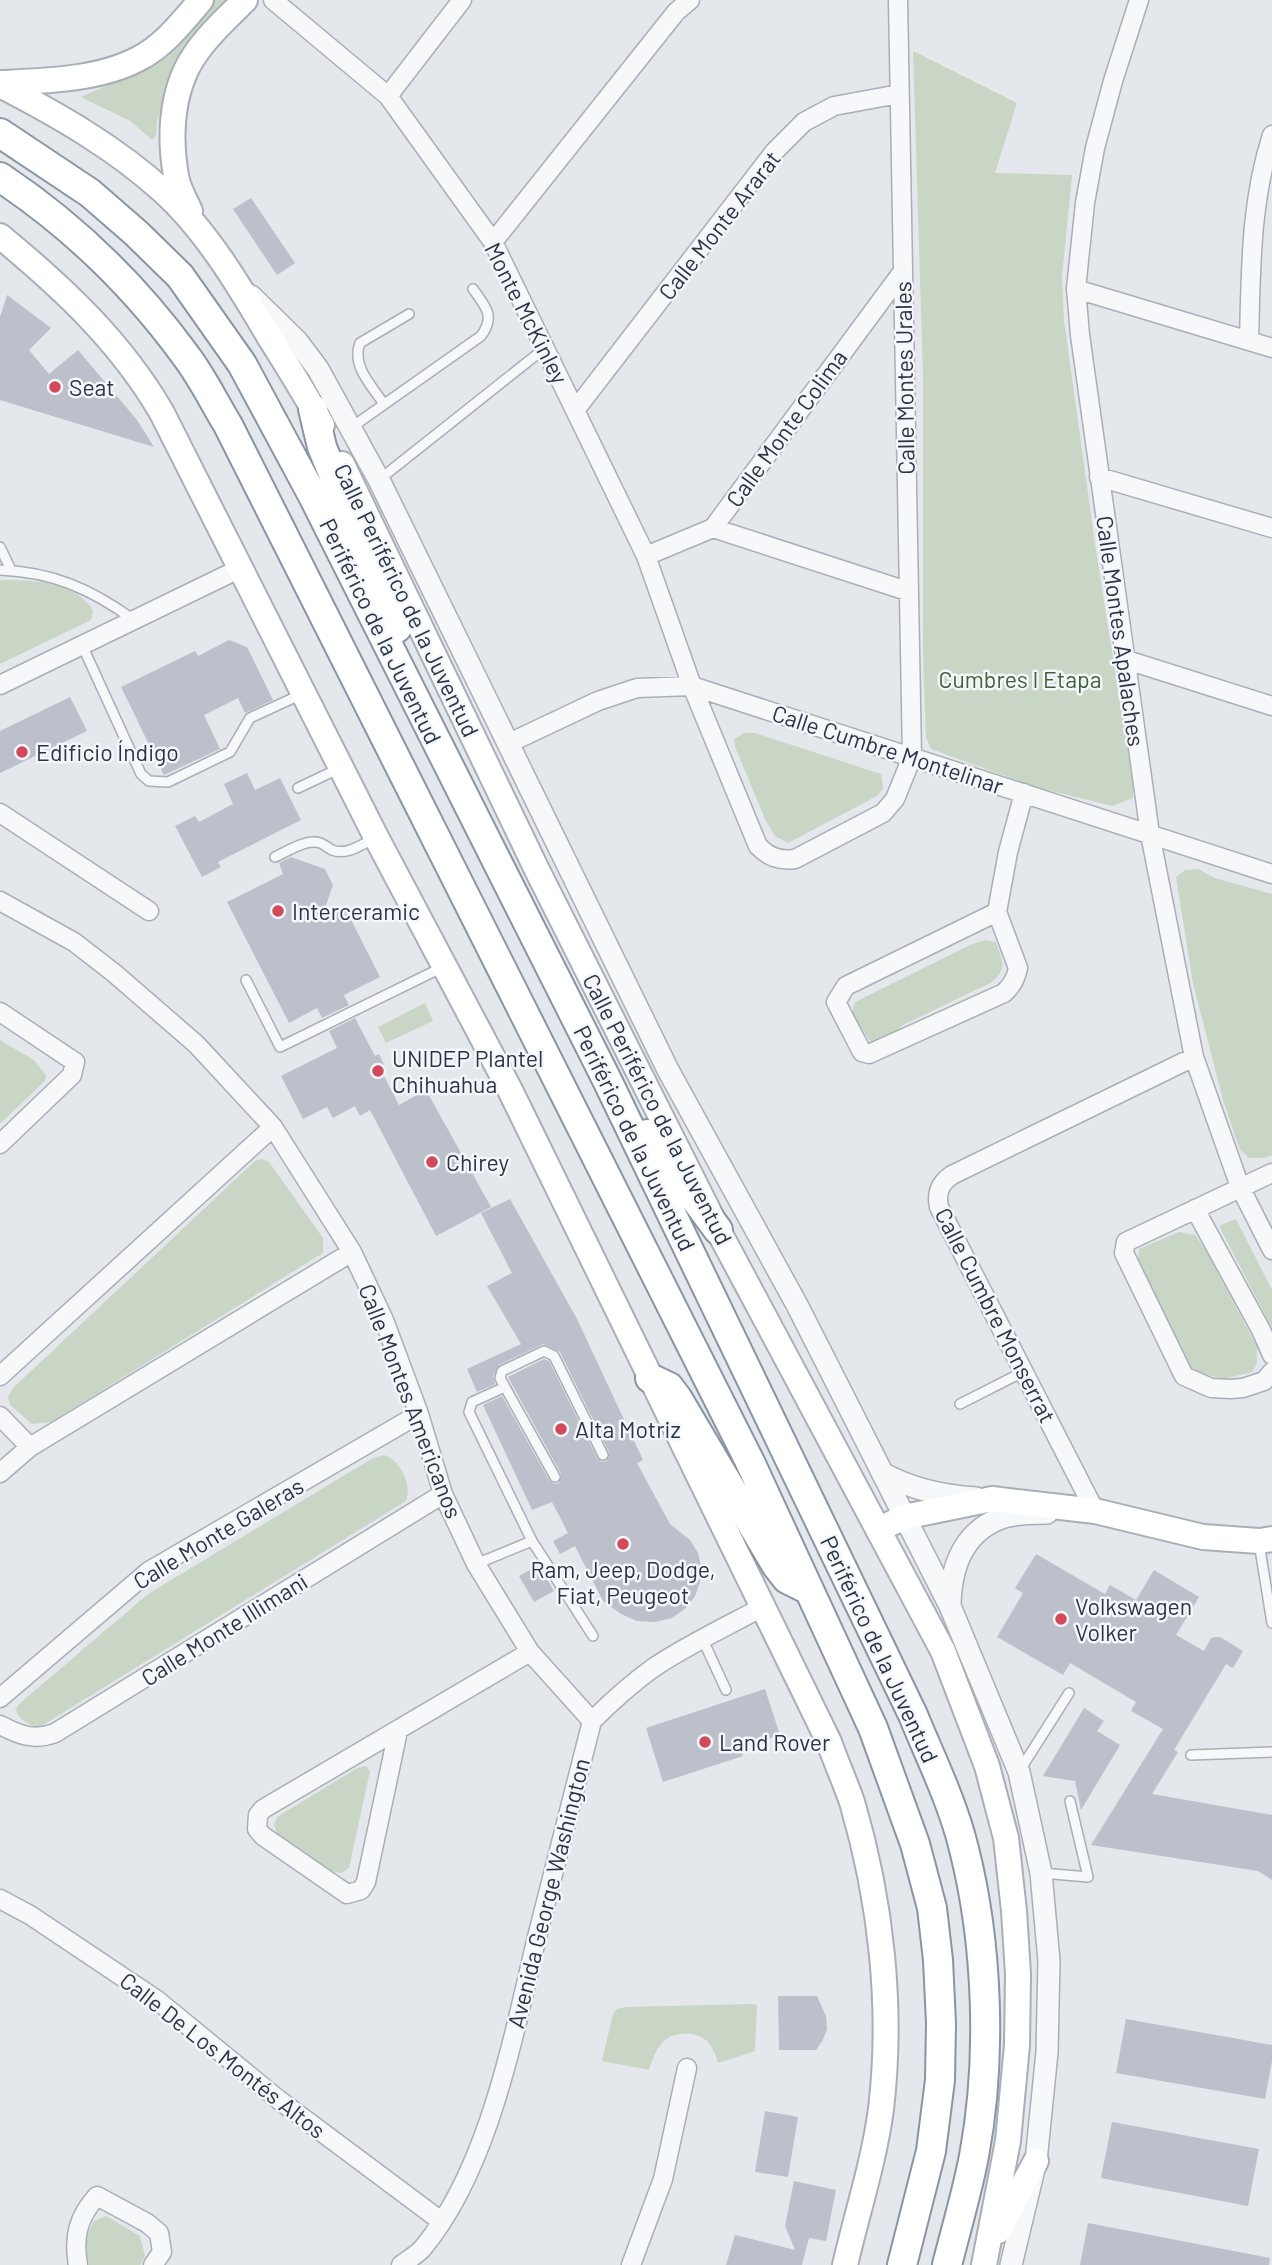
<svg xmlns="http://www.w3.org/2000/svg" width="1272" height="2265" font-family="Barlow,sans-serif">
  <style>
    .green { fill: #c9d6c5 }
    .building { fill: #bbc0ca }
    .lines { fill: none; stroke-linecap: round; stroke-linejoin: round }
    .service-casing { stroke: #a9aeb7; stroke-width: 12 }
    .minor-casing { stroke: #a9aeb7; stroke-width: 21 }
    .tertiary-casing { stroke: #a9aeb7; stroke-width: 24 }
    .secondary-casing { stroke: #a9aeb7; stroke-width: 28 }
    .trunk-casing { stroke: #8b94a3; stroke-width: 32 }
    .service { stroke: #f7f8fa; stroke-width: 9 }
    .minor { stroke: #f7f8fa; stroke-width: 18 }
    .tertiary { stroke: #f7f8fa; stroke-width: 21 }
    .secondary { stroke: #fff; stroke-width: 24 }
    .trunk { stroke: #fff; stroke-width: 28 }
    .poi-dot { fill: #d1495b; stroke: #f4f6f9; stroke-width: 2.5 }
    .labels { text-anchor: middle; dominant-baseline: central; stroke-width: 5; stroke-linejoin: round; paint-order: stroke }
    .street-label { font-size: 23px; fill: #2b3445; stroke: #f4f6f9 }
    .poi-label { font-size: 23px; fill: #2b3445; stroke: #f4f6f9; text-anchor: start }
    .park-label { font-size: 23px; fill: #3f6138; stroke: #f4f6f9 }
  </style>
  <rect width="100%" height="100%" fill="#e4e7ec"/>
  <path class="green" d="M214,0H226L227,3L182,52L157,121L156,136L152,140L130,121L81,97L153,65L174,45Z
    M913,51L1017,103L995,173L1072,175L1062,277L1064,320L1095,544L1133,784V798L1112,806L1032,786L931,749L926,737L923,654V375Z
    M0,580C31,580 75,581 93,610L91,620L0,664Z
    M744,733H755L881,774L883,788L877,796L788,843L775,836L766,821L735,747L734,739Z
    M1198,869L1215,878L1272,894V1155L1264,1158H1249L1240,1150L1223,1100L1193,983L1176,877L1185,870Z
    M985,940L996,942C1002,960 1008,968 992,982L901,1026C894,1042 886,1043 870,1042L852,1013L855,1002L970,945Z
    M425,1003L433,1021L386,1043L378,1027Z
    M0,1040L34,1060L46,1075L45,1081L0,1124Z
    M262,1159L269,1162L323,1238V1253L51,1422L32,1424L10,1405L8,1397L13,1388L255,1161Z
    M1236,1219L1272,1290V1328L1219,1226Z
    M1179,1232L1195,1235L1205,1249L1257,1347V1363L1252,1372L1224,1379L1192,1371L1181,1354L1137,1265L1139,1249Z
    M384,1455C401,1461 412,1484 406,1501L43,1725L38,1728C28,1724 19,1720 16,1710L18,1705L148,1594L373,1458Z
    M366,1766L370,1771L349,1868L341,1873L332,1871L277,1833L274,1825L277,1817L357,1768Z
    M751,2004L757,2005L755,2051L718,2063C716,2056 713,2048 708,2042C696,2030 672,2031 661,2044C655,2051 652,2061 649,2070L602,2061L613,2014L617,2009L625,2007Z
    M106,2216L140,2236L145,2256L140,2265H89L83,2243L94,2221Z"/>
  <path class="building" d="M251,198L295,263L277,275L233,209Z
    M7,295L51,328L29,350L49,374L78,350L137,420L154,447L0,400V317Z
    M229,640L247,647L273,700L245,713L238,698L204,715L220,749L164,775L121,687L195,651L198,656Z
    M70,697L87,731L0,773V731Z
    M247,773L255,790L280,778L301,820L218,862L221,867L202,877L175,826L195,816L199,822L233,804L224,784Z
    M291,857L325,869L333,885L321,920L345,908L380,977L344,995L349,1005L322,1018L317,1008L289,1023L227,902L283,874L279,863Z
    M355,1018L375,1056L379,1054L386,1069L382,1072L399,1105L426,1090L491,1207L436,1236L370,1110L360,1116L355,1106L333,1118L327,1107L303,1119L281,1076L337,1048L329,1031Z
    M510,1199L577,1319L643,1460L637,1463L670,1524L690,1540L698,1553L701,1567L700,1582L695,1596L686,1608L672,1618L655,1622L637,1621L621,1614L603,1601L575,1546L560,1554L553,1541L568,1533L552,1502L532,1510L483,1405L502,1396L549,1480L554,1484L559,1483L561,1474L508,1377L544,1359L549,1361L597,1458L602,1462L607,1461L609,1452L560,1352L543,1344L499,1365L493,1376L495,1384L477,1392L467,1369L521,1344L487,1286L512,1273L481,1213Z
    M1036,1554L1105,1594L1110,1585L1136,1600L1154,1570L1199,1597L1176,1635L1204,1651L1211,1638L1216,1637H1220L1243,1651L1233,1668L1226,1664L1174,1750L1178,1752L1152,1794L1272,1815V1880L1258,1871L1091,1845L1163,1729L1131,1711L1136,1702L1070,1663L1063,1675L997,1637L1023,1593L1015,1588Z
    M539,1565L554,1591L534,1602L519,1576Z
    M765,1689L780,1735L740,1748L743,1756L663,1782L646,1728Z
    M1084,1708L1104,1721L1097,1731L1120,1745L1081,1810L1075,1781L1043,1776Z
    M778,1996H817L826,2016L827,2029L823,2040L816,2050H779Z
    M1126,2019L1272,2045V2061L1265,2099L1116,2073Z
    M765,2111L798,2117L788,2177L755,2172Z
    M1112,2122L1259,2149L1248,2206L1101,2178Z
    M794,2181L836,2190L826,2241L809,2238L802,2265H726L735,2235L795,2250L785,2226Z
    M1088,2223L1270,2258L1269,2265H1080Z"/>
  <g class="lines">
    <g class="service-casing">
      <path id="service" d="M384,404C372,386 351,366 360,343L409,314
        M352,427L481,336C496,316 485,306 473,289
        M380,479L545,348
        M0,547L11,570
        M0,570C53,572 91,589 134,620
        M82,645L141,774L149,781L168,782L230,752L250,718L302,694
        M298,788L340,768
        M275,857C286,852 299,843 312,842C321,841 325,846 332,850C347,856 362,844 375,838
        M246,980L280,1047L443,967
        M505,1387L472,1402L469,1412L532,1541L593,1636
        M960,1404L1023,1372
        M555,1477L500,1378L502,1371L544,1351L554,1356L603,1455
        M1259,1543L1272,1623
        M476,1564L532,1541
        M702,1638L726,1690
        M1191,1755L1272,1752
        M1020,1770L1069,1693
        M1042,1873L1088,1877L1070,1801"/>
    </g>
    <g class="minor-casing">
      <path id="minor" d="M273,0L388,96L493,242L646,556L692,686L758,846C769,857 779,861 795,859L883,813L895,799L912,757L898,0
        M1139,0L1113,81L1095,148L1085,203L1076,289L1080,335L1150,834L1194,1057L1240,1187L1272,1250
        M388,96L462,0
        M493,242L676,12L690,0
        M1076,289L1272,348
        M1249,341C1251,271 1250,203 1272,135
        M576,409L775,151L804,122L834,106L899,94
        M1099,477L1272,528
        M713,528L907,591
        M646,556L713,528L903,271
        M1127,660L1272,706
        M0,685L239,569
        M507,744L598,701L637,688L692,686L1272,874
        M0,813L149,911
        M0,901L74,942L114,973L196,1044L273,1127L352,1252L384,1320L419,1414L443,1494L476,1564L530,1652L592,1721
        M997,912L1018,968C1016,979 1012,985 1004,993L869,1054L862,1052L836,1002L846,986L997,912L1008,852L1024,793
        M0,1012L75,1062L72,1075L0,1144
        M1272,1173L1126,1242L1124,1253L1184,1376L1211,1388L1231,1389L1243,1388L1264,1381L1272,1372
        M1195,1209L1261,1330L1272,1355
        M0,1376L273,1127
        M0,1416L30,1447
        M0,1473L30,1447L352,1252
        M1095,1511L939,1207C936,1193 940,1183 952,1175L1194,1057
        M0,1698L149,1571L419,1414
        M0,1725C19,1735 34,1741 55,1733L443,1494
        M398,1731L366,1882L361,1890L347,1894L263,1836L257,1829L258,1815L263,1809L530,1652
        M0,1899L30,1915L157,2000L279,2100L441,2221
        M78,2265C73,2237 78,2217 97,2196L147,2223L159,2233L162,2252L153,2265
        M401,2265C408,2260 416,2255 422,2249C489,2169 513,2037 537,1937C555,1865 574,1793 592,1721C611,1702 631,1684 653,1668C687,1645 725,1627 761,1608
        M631,2265L663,2179L687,2068"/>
    </g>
    <g class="tertiary-casing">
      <path id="tertiary" d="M251,296L297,341L318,369L379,480L668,1070L797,1305L950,1606L1019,1772L1041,1873L1049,1961L1047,2052L1036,2161L1011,2265
        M882,1473C911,1489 942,1496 976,1498
        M950,1604C951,1566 964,1530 1004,1517C1017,1513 1033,1513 1047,1513"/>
    </g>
    <g class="secondary-casing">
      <path id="secondary" d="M0,83C44,81 98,80 138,59C164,46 183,21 201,0
        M0,85C58,115 116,148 164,192C207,231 241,289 270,338C288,367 306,395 322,425
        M190,211C185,200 178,188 176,176C170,141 171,103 186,70C199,43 224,21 245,0
        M0,236C63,288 121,342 162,413L376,837L510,1090L829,1742C836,1762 845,1782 852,1802C881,1900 893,2007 881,2109C874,2162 857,2213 845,2265
        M342,464L537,870L718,1230L943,1651L987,1766L1006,1838L1014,1911L1018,1974L1017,2045L1008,2141L984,2265
        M878,1530L904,1517L992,1499L1095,1511L1203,1537L1259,1541L1272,1539
        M998,2231L1036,2161"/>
    </g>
    <g class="trunk-casing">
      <path id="trunk" d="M0,133L90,193L136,233L180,276L242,364L313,496L607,1080L913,1715C931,1759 953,1803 964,1849C988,1944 992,2060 974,2156C967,2193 956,2229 947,2265
        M0,177C72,225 135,286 186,356C202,377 214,402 228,425L750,1462L873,1728L915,1844L932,1908L938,1960L941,2023L940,2080L931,2151L902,2265
        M313,409L322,447L397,628
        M647,1134L718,1230
        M650,1378L669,1387L678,1399L776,1565L787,1579L809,1590"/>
    </g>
    <use href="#service" class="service"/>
    <use href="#minor" class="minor"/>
    <use href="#tertiary" class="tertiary"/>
    <use href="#secondary" class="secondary"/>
    <use href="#trunk" class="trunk"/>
  </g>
  <g class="poi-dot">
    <circle cx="55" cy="387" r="7"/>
    <circle cx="22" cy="752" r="7"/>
    <circle cx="278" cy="911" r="7"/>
    <circle cx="378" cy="1071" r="7"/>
    <circle cx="432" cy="1162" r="7"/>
    <circle cx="561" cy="1429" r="7"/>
    <circle cx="623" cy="1544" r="7"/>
    <circle cx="1061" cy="1619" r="7"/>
    <circle cx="705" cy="1742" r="7"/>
  </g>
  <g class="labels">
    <g class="street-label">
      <text transform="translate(719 225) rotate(-52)">Calle Monte Ararat</text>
      <text transform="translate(527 313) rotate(63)">Monte McKinley</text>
      <text transform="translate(904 378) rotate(-91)">Calle Montes Urales</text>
      <text transform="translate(786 428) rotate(-54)">Calle Monte Colima</text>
      <text transform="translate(407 600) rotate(64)">Calle Periférico de la Juventud</text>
      <text transform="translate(381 631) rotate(64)">Periférico de la Juventud</text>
      <text transform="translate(1121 631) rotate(82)">Calle Montes Apalaches</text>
      <text transform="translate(888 749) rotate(18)">Calle Cumbre Montelinar</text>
      <text transform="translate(658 1109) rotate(63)">Calle Periférico de la Juventud</text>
      <text transform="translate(635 1138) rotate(64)">Periférico de la Juventud</text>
      <text transform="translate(996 1315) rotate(63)">Calle Cumbre Monserrat</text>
      <text transform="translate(411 1401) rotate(69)">Calle Montes Americanos</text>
      <text transform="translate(218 1533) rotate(-31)">Calle Monte Galeras</text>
      <text transform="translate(224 1629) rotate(-32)">Calle Monte Illimani</text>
      <text transform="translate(880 1649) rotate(65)">Periférico de la Juventud</text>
      <text transform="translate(548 1893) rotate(-76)">Avenida George Washington</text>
      <text transform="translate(223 2055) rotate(38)">Calle De Los Montés Altos</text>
    </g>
    <g class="poi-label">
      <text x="69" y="387">Seat</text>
      <text x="36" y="752">Edificio Índigo</text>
      <text x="292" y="911">Interceramic</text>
      <text x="392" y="1058">UNIDEP Plantel<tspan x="392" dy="26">Chihuahua</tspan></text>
      <text x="446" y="1162">Chirey</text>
      <text x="575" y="1429">Alta Motriz</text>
      <text x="623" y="1569" text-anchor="middle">Ram, Jeep, Dodge,<tspan x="623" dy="26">Fiat, Peugeot</tspan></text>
      <text x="1075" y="1606">Volkswagen<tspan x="1075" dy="26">Volker</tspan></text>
      <text x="719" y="1742">Land Rover</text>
    </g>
    <g class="park-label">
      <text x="1020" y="679">Cumbres I Etapa</text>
    </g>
  </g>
</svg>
